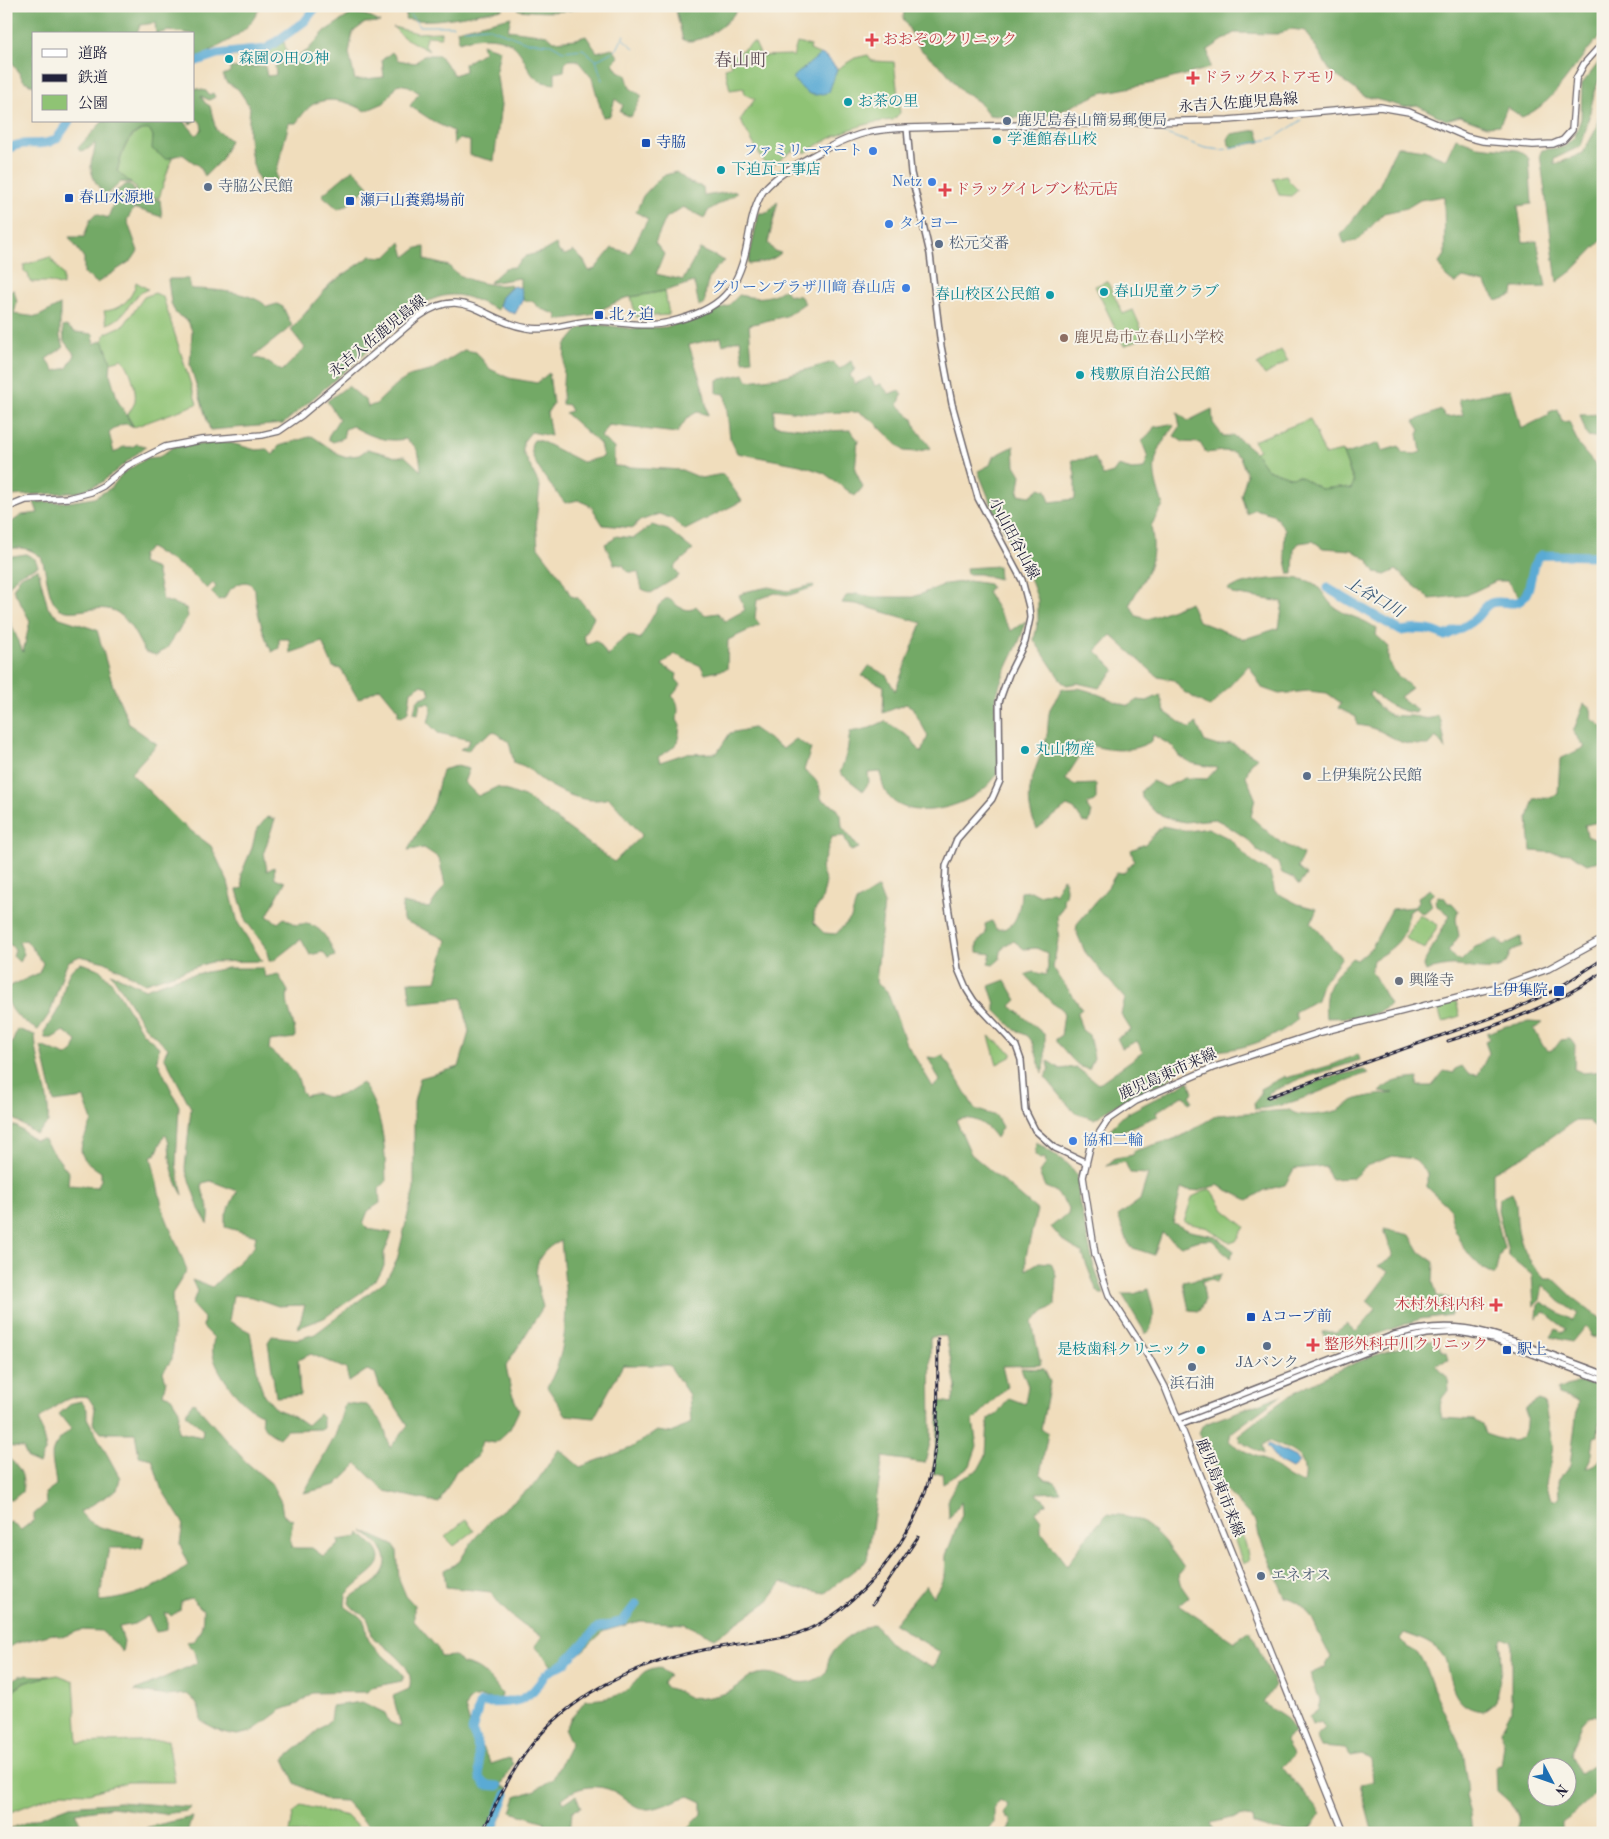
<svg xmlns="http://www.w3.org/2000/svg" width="1609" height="1839" font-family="'Old Standard TT','Noto Serif JP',serif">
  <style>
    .green { fill: #8fc374; stroke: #587258 }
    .forest { fill: #73a966; stroke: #4a6650; fill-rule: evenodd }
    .water { fill: #5aaad4; stroke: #3e6688 }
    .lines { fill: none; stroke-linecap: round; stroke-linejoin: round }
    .stream { stroke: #5aaad4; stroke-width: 1 }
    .river { stroke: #5aaad4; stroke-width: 9 }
    .secondary-casing { stroke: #6a6368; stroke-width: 8 }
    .primary-casing { stroke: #6a6368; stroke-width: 8 }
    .secondary { stroke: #fff; stroke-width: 5 }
    .primary { stroke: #fff; stroke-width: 5.5 }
    .rail-casing { stroke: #22223b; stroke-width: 3 }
    .rail { stroke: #f7f3e8; stroke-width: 1; stroke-dasharray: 4; stroke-linecap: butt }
    .health-dot { fill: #e0444e; stroke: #f7f3e8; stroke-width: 2 }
    .culture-dot { fill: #0f9aa8; stroke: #f7f3e8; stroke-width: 2 }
    .service-dot { fill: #5c6f8a; stroke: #f7f3e8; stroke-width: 2 }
    .transit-dot { fill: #1a4fb4; stroke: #f7f3e8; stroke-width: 2 }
    .shop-dot { fill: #3f7fe0; stroke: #f7f3e8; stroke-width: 2 }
    .education-dot { fill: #8d6e63; stroke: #f7f3e8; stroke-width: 2 }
    .worship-dot { fill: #6b7280; stroke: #f7f3e8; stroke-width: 2 }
    .labels { text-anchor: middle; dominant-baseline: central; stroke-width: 4; stroke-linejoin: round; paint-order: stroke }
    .health-label { font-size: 15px; fill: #be3a42; stroke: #f7f3e8; text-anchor: start }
    .culture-label { font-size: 15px; fill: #0d838f; stroke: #f7f3e8; text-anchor: start }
    .street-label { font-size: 15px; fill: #22223b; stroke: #f7f3e8 }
    .service-label { font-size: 15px; fill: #4e5e75; stroke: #f7f3e8; text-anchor: start }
    .transit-label { font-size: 15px; fill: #164399; stroke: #f7f3e8; text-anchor: start }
    .shop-label { font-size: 15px; fill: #366cbe; stroke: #f7f3e8; text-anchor: end }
    .education-label { font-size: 15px; fill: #785e54; stroke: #f7f3e8; text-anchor: start }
    .worship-label { font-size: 15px; fill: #5b616d; stroke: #f7f3e8; text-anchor: start }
    .water-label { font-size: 16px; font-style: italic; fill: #385878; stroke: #f7f3e8 }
    .quarter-label { font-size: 18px; fill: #615058; stroke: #f7f3e8 }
  </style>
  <rect width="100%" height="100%" fill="#f7f3e8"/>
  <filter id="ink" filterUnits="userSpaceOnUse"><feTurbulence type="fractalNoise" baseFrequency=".02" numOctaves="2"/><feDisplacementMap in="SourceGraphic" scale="10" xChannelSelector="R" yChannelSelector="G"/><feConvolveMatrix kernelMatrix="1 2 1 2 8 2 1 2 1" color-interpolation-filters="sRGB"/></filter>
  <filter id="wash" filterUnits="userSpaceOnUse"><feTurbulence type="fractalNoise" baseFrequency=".0096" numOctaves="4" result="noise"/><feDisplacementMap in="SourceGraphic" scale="20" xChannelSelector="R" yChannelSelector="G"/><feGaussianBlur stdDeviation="1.12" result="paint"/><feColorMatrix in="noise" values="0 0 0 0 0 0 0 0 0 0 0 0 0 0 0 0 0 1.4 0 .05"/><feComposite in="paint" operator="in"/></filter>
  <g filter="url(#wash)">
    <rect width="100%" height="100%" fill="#f0ddbc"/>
    <path class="green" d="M393,27L417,33L441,32V37L427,36L424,44L429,51L403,37Z
      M284,42L287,54C276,61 262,60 249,59L250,53L270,50Z
      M752,43H755L761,56L791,55L793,57L797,43L811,46L810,50L828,58L837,69L855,58L868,55L872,61L894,62L900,113L893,120C859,123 833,135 805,153L803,148L792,151L768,169L740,120L755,99L744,94V88L730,90L725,68L731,66L729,59Z
      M144,129H150L153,136V149L166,158H172L159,198L136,194V187L117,172C123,153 125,137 144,129Z
      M1286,175L1288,180L1298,190L1291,196L1279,195L1273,178Z
      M50,257L63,275V286L49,282H30L28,274L24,272V265Z
      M1107,281L1123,314L1133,310L1145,337L1124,346L1095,286Z
      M136,282L148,289C128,297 129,317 107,324L104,311C121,310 133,298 136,282Z
      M665,291L669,315L636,317L631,297Z
      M155,293L163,297L197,404L134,427L127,415C130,411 134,406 135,401C137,390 130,366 122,359L111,362L103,340L106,333L124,325L144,297Z
      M1281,350L1288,361L1265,375L1257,365Z
      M1310,419L1325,455L1342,451L1354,483L1351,489L1340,487L1321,489L1299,476L1290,477L1267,469L1255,452L1259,450L1253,441Z
      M1419,914L1438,925L1425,949L1405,938Z
      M1456,1001L1460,1016L1442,1022L1438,1007Z
      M989,1036L1012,1053V1056L997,1064Z
      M1209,1189L1214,1193L1224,1210L1245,1227L1236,1241L1230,1243L1208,1228L1184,1222L1192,1197Z
      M466,1519L474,1531L454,1546L445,1537Z
      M1230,1526C1246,1532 1246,1547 1249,1561L1243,1564Z
      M58,1675L74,1681L78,1743L168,1740L175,1782H128L89,1793L62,1792L6,1814V1696L29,1680Z
      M301,1805L347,1816L363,1833H290L293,1814Z"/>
    <path class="forest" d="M6,6H260C250,34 222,44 198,57L194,55V34L169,31L156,34L155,23L140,25L137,34H34V86L24,81L12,62L6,64Z
      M408,6H503V9C469,14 439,24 405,19Z
      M517,6H585C563,14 543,12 519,10Z
      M675,6H737L738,8C730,23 700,46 683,40Z
      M905,6H1603V34C1575,59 1557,104 1522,117L1507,107L1500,125L1487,126L1460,116L1446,120L1417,105L1404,107L1364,96L1330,71L1306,31L1291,29L1277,34L1234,33L1208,50L1210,68L1154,83L1101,93L1059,112L1046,115L1016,118L989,115L979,102L960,90L945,70L920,49L903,18Z
      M353,13L365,15L380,22L365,23L353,32L349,53L355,80L384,77L382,60L392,52L398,60L415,63L423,55H439L454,75L465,71L464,64L484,52L482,44L500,50L496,70L501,105L494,161L470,155V141L459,139L454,145L453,131L436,123L410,106L419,93L409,86L398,84L384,103L365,111C350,102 329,95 312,105C306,109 300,118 296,123H289L276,174L278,185L275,191L266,193C249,168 247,136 250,107L238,89L226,82L223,75L230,72V68L265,66L267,76L276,75L275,66L307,51L325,31Z
      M511,17L508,30L547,35L554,41L576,39L586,36L597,52L612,48L619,57L613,63L618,71L626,75L630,88L642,96L631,117L620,112L623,105L615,99L610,116L603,117L592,78L577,60H569L565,63L564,71L555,73V84C549,83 542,83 537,79C529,74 526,61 520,53C507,33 479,35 459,42L457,30Z
      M1603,57C1603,73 1601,73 1596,88C1590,107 1588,127 1581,146L1554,159V165L1583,153L1595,131L1603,106V239L1573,270L1557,282L1540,154L1542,150L1564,147L1574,138L1581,119L1582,84Z
      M194,88L206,91L209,95L213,93L215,97L209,100L201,96L205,103L210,106L216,130L230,140L222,159L205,176L200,167L182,154L166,159L152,149L153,136L150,130C127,127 122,154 117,171L131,183L121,182L110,192L104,194C96,185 88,171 92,159C94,153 95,150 95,143L88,149L80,151L78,148L103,121H184L196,135L202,129L201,123L197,119L190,124L188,121H194Z
      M1257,130L1261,142L1233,147L1229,145L1228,139L1231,134Z
      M1456,138L1477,146L1517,150L1524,153L1529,159L1532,204L1518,206L1523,242L1537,241L1546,287L1514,288L1513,295L1497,301L1485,283L1463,278L1455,284L1446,277L1439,263L1445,255L1444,196L1420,200L1407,208L1384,213L1357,241L1344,243L1341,235L1379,186L1397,146L1424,150L1446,159Z
      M353,169L369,186L346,206L338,209L322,195Z
      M676,172L690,183L703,187L704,196L736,191V194L709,210L704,218L683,207L666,218L655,243L664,254L656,274L683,280L700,249L725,261C708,272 705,286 705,304L699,306L694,282L665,291L625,298L590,315L558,320L556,314L541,309L532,301H524L520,292V278L489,283L505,268L514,267L526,256L542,252L556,244L559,252L565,255L574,251L584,261L589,271L595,269L612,248L630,253L648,219L636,212L643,196L655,183L662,176Z
      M127,184L132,186L136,195L160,200L162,217L134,208L127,220L138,251L132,260L97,283L84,273V258L69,237H84L90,220L96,214L108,218L114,202L107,197Z
      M778,201L768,243L774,251L781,253C772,261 761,263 748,264L759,213H767Z
      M401,242L405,257L417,248L425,247V260L449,266C458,280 493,288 510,284L511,287L502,297L498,310C468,297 454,287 423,304L283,424L210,430L190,365L192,331L188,321L176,314L171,303L168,279H189L191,289C211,289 255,292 267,307L277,304L283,307L292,326L253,357L264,360L282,371L305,348L291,330L330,284L371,256L386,257Z
      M784,289L789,295L800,296L805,303L786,316L749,325L752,360L743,361L740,339L723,345L721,337L689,345L704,392L708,415L697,412L687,418L677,433L608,425L601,437L614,448V466L682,470L701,478L723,474L742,501L685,530L672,519L659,514L637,522L634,528L603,525L591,506L578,500L565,503C556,491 521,454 534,440H539L582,462L603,457L600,444L565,413L571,411L568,405L562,404L565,346L579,329L594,324L635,329L666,327L728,306L739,295C756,299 770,299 784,289Z
      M14,290L17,302L14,314L37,317L60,305V337L64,347L46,359L55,371L67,368L75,355L64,341L63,327L66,326L75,332L93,334L94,344L103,340L111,362L110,374L118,401L133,427C124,420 117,427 109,433L114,453L123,447H132L137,444L146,446L101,483L78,492L10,496L6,487V292Z
      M464,350L476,352L490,369L509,378L537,383L549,373L553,404L547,413L551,436L531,432L523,442V452L540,486L536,522L538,547L560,576L571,596L578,598L594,617L583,636L587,645L595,640L600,644L608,657L615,646L629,635L640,639L659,605L665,599H671C676,606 681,609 690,610L696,606L704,615L718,613L725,621L745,610L739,595L748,591L769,587L788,591L813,585L814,587L790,595L775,593L757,600L755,618L760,625L728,640L727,669L705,674L701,666L674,654L662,665L677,674L676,679L681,685L672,696C680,702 678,712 677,720L680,725C678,747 676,746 658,757L660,762L684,754L717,753L730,733L753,728L783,749L796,739L811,749L804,770C816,779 821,784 821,799L836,807L841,815L842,827L859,848L851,851L844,836L832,837L821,868L826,882L822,900L814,912V923L824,933L836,934L851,918L856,902L878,888L884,904L876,983L887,991L905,1041L933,1087L940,1081L928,1057L936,1058L943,1055L975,1109L996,1116L1002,1127L996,1138C986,1124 974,1115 956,1120L971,1154L1037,1210L1026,1256V1270L1039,1262L1051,1263L1056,1275L1055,1305L1039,1315L1032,1323L1041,1365L1002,1366L1007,1387L973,1421L977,1446L970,1466L943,1483L942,1473L933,1474L940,1401L952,1403L956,1387L946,1336L930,1337L931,1439L925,1463L883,1457L867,1560L825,1593L796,1588L782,1582L767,1602L715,1638L685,1624L640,1621L604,1631L566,1666H552L535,1646L542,1636C521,1625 504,1613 491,1592L446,1587L444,1570L459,1562L471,1543L492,1518L535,1484L559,1449L580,1467L631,1448L657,1431L672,1433L691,1423L689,1395L669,1365H623L594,1418L566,1415L547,1387C574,1343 565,1288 561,1240C528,1257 535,1276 543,1307L506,1366L511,1391L519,1410L510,1429L495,1443L482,1441L477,1457L456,1471L439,1503L385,1491L357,1464L336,1485L304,1493L335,1436L345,1403L367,1405L383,1424L390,1448L408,1425L390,1398L380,1388L375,1373L367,1370L349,1382L346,1369L311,1354L298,1360L300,1395L276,1397L268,1342L272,1336L298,1339L315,1334L386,1280L397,1260L414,1189V1102L420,1078L459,1067L469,1032L462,998L411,1003L408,982L436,981L447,940L403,920L402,903L429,908L445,885L439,858L424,848L408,850L434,803L442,770L457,766L469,769L464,782L478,796L497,787L527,798L614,862L642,835L609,798C586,805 562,793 543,781C531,773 530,766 514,763L509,742L494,731L473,744L468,751L460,749L468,745L470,740L438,733L428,723L431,710L430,703L420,704L418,714L414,713C416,701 417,698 430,695L428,687L421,685L411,691L408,712L402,717L398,715V710L380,688L358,699L341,669L333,667L322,642L290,653L289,639H279V648L272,652C263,636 255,606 255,589C254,588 250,583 249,583C241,579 226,591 225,598L219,600L211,592L216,587L213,583L207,589L188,570L150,548L142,555L141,563L156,569L163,600L186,608L188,616L167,648L156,655L145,652C138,640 130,621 118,613C99,600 68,621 56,605C47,595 47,570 41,557C31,548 18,546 6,550V526L22,515L38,513L34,502H69L94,498L111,488L123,473L147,458L159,457L173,447L227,442L256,450L267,449L273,455L279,446L312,436L343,457L359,455L368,449L396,457L405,456L421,471C420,455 419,447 405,439C385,443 368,435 352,426L345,429L343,438L333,442L328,439L329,435L339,419L327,401L348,386L366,401L368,407L376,404L397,384L412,375L430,371Z
      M851,361L855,369L850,375L855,384L870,377L875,386L881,384L889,394L899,390L902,395L898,405L913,419L916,428L931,448L916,452L904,451L873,421L859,412L809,413L774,409V425L827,431L850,430L858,440L855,470L863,487L855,496L824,473L800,465L737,453L730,438L725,394L717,393V380L744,374L748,381L780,377L833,362L840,369Z
      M1511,389L1521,429L1549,415V412L1558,409L1562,422L1569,421L1579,446L1603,474V553L1543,552C1524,560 1532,583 1519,597L1507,581H1496L1467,595L1430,599L1396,570L1385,575L1376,573L1368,560L1352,550L1323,548L1313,541L1299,543L1294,549L1293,574H1289L1284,552L1285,529L1273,514L1254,509L1247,514L1241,495L1247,475L1240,457L1233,452L1223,451L1206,453L1200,443L1183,442L1174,436L1180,427L1177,412L1188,421L1212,409L1213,423L1223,436H1233L1242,441L1255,452L1267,469L1290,477L1299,476L1321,489L1340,487L1351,489L1354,482L1342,451L1346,454L1379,443L1382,451L1399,446L1402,453L1415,454L1421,452L1418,434L1420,430L1414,421L1441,410L1446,417L1463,415L1459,399Z
      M1603,414V442L1601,438L1587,436L1580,415Z
      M1170,424L1174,426C1151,457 1150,468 1163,505L1151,526C1158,563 1147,572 1130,604L1136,616L1148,619L1190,602L1198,621L1244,639L1279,628L1283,602L1232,594L1228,589C1247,581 1298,571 1316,585C1324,592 1328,605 1339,610C1352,618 1363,618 1377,629L1376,635L1389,647C1384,667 1398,676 1412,688L1400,697L1416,709V713C1397,711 1386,704 1371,691L1369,695C1386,715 1385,716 1411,716C1424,717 1424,721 1438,716L1441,721L1446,750L1436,737L1429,745C1420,745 1409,745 1401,742C1384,734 1378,727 1357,725L1356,717L1338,708L1341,703L1327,693L1308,691L1279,694L1262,688L1249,665L1210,707L1184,692L1174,680L1158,677L1111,635L1096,651L1115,670L1099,688L1077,683L1067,685L1062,682L1034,640L1038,621V600L1030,578L994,511L978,471L990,465L993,457L1014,446L1015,465L1021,475L1018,494L1030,496L1040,488L1046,490L1050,502L1075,499V474L1072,460L1095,458L1103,476L1113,473L1118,466L1132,470L1144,469L1148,457L1142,442C1146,435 1151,434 1154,427Z
      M652,525L668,530L693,550L674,567L679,576L651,593L642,589L638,572H628L623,565L614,564L605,544L614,539L615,536L634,538Z
      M26,554L35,559L38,566L18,575L6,590V557Z
      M998,566L999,579L979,574H967L966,568Z
      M38,569L48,608L60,618L97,630L113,686L130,725L157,744L131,773L182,824L211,846L228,882L238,923L262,961L211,962L145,983L105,962L80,956L69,961L64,970L50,1013L38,1030C20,1021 6,1009 6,988L39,973L43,963L26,940L19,942L24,954L19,962L13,956L15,949L6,942V612L23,652L30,621L13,589L21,576Z
      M969,581L989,584L991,587L987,592L1011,631L1026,621C1018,653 998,674 995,706C994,723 1003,765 995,777C971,813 881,831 881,772L868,773L869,782L863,791L840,773L847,752L850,732L870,728L885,721L911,738L921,753L928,736L912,707L906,704L883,713L884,686L862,676L869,666L886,675L895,691L922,623L856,604L842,603L846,596L856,594L874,597H913L946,584Z
      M1078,688C1096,692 1110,700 1128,706L1137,700L1147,701L1160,695L1165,712L1190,729L1196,723L1205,742L1218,746L1231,743L1258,758L1251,762L1246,776L1255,798L1251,817L1277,840L1303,854L1298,868L1306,875L1299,885L1293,878L1282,873L1278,863L1258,851L1246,838L1223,823L1215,819L1185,822L1170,819L1155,812L1142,798L1141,791L1152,781L1166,787L1185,778L1207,779L1217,768L1191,763L1179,756L1172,746L1153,735L1152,741C1124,756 1106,749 1077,742L1080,756L1065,779L1074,785L1096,784V800L1087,804L1088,809L1092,812L1089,823L1083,822L1074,809L1067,806L1037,829C1020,794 1035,773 1046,740C1049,730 1047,719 1050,709C1053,703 1058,696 1062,689Z
      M1584,704L1591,709L1592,719L1603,727V821L1585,825L1587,836L1599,841L1603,840V861L1602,860L1587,864L1571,854L1531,851L1528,818L1534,799L1547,798L1558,794L1560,759L1585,747L1573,732Z
      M267,817L275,819L264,852L267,871L274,867L275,878L285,882L267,916L278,923L284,918L296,925C318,919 329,939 335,956L328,959L323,952L310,955L301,939L273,961H269L266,948L246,921L237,890L243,888L241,874L252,848L256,831Z
      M1162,826L1189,831L1208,828L1230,839L1252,862L1270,873L1275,892L1298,904L1317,909L1311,923C1323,934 1329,947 1342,957L1322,984L1317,1000L1294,1012L1297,1020C1269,1043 1236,1052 1200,1051L1164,1083L1124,1100L1094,1119L1075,1113L1045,1077L1049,1070L1048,1061L1060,1069L1076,1067L1098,1084L1143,1052L1137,1041L1122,1048L1117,1038L1131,1030L1121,1014L1125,999L1085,952L1076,931L1077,924L1108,887L1117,872L1123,873L1134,861L1131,850L1145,844Z
      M1063,878C1067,887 1067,892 1063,900L1064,905L1057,916L1059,935L1053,968L1082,1009L1077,1013L1082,1030L1089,1035L1094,1058L1089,1069C1076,1069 1066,1050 1056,1042V1039L1061,1036L1064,1014L1061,1008L1052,1003L1025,975L1033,972L1046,975L1048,967L1047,953L1036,948L1024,949L1014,941C1004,945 1001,947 1000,959L993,965L988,964L991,954L977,952V944L986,933L985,924L992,921L996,929C1017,932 1020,908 1021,892L1031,891L1038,895L1052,892L1055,894Z
      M1430,889L1434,893L1429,898L1432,906L1424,913L1419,912L1415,908L1408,912C1408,938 1394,948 1373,960L1371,970L1390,1004C1375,1020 1346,1017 1326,1018C1323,986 1331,980 1352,958L1357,960L1372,947L1392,909L1414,907L1419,903L1418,897Z
      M1438,896L1444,897L1448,903H1452L1458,910L1456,919L1459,936L1448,951L1455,959L1461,961L1475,947L1497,939L1504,945L1521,937L1522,947L1510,952C1509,955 1508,960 1506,963C1497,975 1467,966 1456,966C1449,965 1432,969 1426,971L1424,966L1425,961L1450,915L1437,906L1435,901Z
      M81,963L99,969L113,984L142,1032L159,1047L157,1060L179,1106L176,1165L183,1195C176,1184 172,1171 170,1157C169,1149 170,1141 165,1134L156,1154L151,1156L163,1210L187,1270L172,1294L174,1335L172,1359L163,1372L166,1381L163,1394L170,1396L179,1410L178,1432L202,1437L203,1429L185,1414L193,1402L246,1462L271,1483L281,1502L283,1515L293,1520L290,1540L292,1548H312L323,1556L339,1545L338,1540L358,1537L359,1533C402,1565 369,1568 346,1595L345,1606C351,1612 362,1615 365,1624C367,1630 366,1637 370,1642C380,1655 394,1663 404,1676L402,1681L372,1687L367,1692L312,1693L298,1704L281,1710L251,1732L237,1735L222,1732L201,1721C200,1708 197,1702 187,1694L167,1696L134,1691L197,1663L194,1651L186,1642L194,1641C202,1631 203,1623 203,1610L191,1598L181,1601L180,1610L171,1616L168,1613H164L167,1619V1630L156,1632L148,1616L134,1624L119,1627L124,1641L122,1652L115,1643L101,1631L81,1630L62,1637L53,1634L17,1643L6,1649V1523L11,1522L21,1530L34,1520V1514L46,1504L45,1493L56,1485C53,1454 44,1452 71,1429L59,1414L72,1403L81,1401L87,1409V1418L120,1478L117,1490L80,1512C93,1531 123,1532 144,1537L142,1548H109L99,1601C130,1599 164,1586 188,1565L180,1544L183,1523L161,1488L152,1459L139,1456L135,1433H101L93,1423L95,1408L88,1397C67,1393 54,1408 39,1420L46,1449L39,1464L28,1459L23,1448L6,1446V1126H16L34,1140L43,1139L69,1173L68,1185L97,1187L101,1180V1172C71,1153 81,1148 92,1121L84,1098L54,1102L41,1046L66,1056L73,1051L77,1041L64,1031L52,1038H45L44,1032C49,1024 55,1016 59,1008C65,993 63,970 81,963Z
      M227,968H263L265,977L278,974L288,991C284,1008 296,1021 295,1038L270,1041L269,1049C284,1064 299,1068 301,1092L305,1096C322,1091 321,1098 332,1097C344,1096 352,1088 362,1083C384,1113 385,1147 386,1182L379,1189L380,1203L368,1211L363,1224L368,1229L392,1233L384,1253V1266L379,1276L363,1291L324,1318L298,1328L305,1305L278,1306L252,1297L233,1295L229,1321L250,1332L259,1381L264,1395L276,1409L294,1416L307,1425L319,1414L323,1418V1429L286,1430L279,1438C268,1432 260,1428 262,1414C244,1409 216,1373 213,1354C212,1349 213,1343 214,1338L203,1327L204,1318L192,1305L197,1291L192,1280L212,1287L254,1247L256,1236L225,1227V1217L237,1191L211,1181L202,1183C201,1198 213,1203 208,1224L199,1209L185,1168L191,1108L164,1056L168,1048L145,1027L111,973L145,989L180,977Z
      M1005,980L1017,1000L1011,1006L1045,1035V1064L1042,1073L1033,1043L1028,1036L1015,1030L995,1010V1004L989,986Z
      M1529,1022L1543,1023L1534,1029L1543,1046L1549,1051L1555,1048L1561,1040L1570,1039L1575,1045L1574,1069L1583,1073L1603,1071V1133L1588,1121H1574L1526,1155L1493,1172V1204L1504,1248L1499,1257L1495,1275C1472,1266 1451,1233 1450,1208L1427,1187V1173L1414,1159L1393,1156L1366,1166L1353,1178L1331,1179L1325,1166L1294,1169L1285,1185L1265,1190L1248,1200L1217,1185L1199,1191L1181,1189L1173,1223L1190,1231L1215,1236L1234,1251L1230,1258L1212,1240H1200L1181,1246L1162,1233L1154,1255L1130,1247L1118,1216L1140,1200L1148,1174L1130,1173L1125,1162L1106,1166L1115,1158L1133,1155L1134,1151L1180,1137L1217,1115L1290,1110C1298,1119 1327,1114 1339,1110C1345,1107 1349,1102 1355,1100C1367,1095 1382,1095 1394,1093L1380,1092C1392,1079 1402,1080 1418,1078L1417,1086H1432L1444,1071L1454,1073L1455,1069L1462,1066L1468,1074L1478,1075L1489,1053L1485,1042L1489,1039L1487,1033L1506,1026Z
      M17,1029L35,1035C36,1065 51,1093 48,1123L36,1134L14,1119H6V1040L12,1044Z
      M1358,1054L1360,1060L1298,1080L1268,1093L1272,1100C1302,1087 1331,1075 1364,1070L1368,1073C1330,1085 1295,1107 1255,1109L1254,1103L1261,1094L1260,1089L1285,1076L1286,1078L1332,1065Z
      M1189,1081L1193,1092L1190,1096L1192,1101L1189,1103L1186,1097L1182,1096L1156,1112L1158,1116L1107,1137L1105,1134L1124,1115Z
      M1036,1142L1068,1164L1077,1176L1079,1201L1094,1267L1104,1294H1100L1096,1289L1082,1253L1063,1241L1051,1227L1064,1216L1068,1215L1069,1208L1055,1191L1045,1187L1039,1173L1046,1164L1045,1158L1040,1159L1035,1155Z
      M1512,1192C1518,1204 1516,1211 1517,1223C1520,1246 1528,1262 1545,1278H1553L1577,1301L1603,1321V1338L1590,1336L1591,1332L1585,1326L1572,1342L1551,1337L1556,1329L1563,1333L1566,1329L1544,1312L1537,1318L1538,1305L1541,1302L1572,1320L1578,1314L1559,1301L1543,1285L1540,1300L1534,1306L1532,1275L1509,1256L1498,1210L1499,1198Z
      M1384,1229L1410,1235L1420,1252L1434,1262L1433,1282L1437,1296L1453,1299L1451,1315L1420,1319L1332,1350L1322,1332H1336L1347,1324L1356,1332L1376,1309L1367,1301L1389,1272L1378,1266L1393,1257Z
      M1222,1274L1216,1283L1213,1279L1202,1281L1205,1300L1199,1311L1189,1310L1183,1282Z
      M1148,1289C1152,1307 1159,1319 1146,1334L1122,1294H1134Z
      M1437,1339L1441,1351L1447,1353L1449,1360L1436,1364L1448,1379L1449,1391C1439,1397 1439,1408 1442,1418L1474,1420L1482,1425L1485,1434C1500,1439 1525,1450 1526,1424C1527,1419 1525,1414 1526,1408L1539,1400L1544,1402L1553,1447L1546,1484L1551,1499L1555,1500L1559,1496L1558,1481L1570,1465L1578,1401L1558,1395L1557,1390C1572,1383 1587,1380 1603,1387V1423H1599L1598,1436L1594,1437L1592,1455L1586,1468L1595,1464L1603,1457V1719L1595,1715L1588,1716L1582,1723L1570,1755L1580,1774L1600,1761C1609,1790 1582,1808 1562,1822V1833H1514C1526,1815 1511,1803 1497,1791L1496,1765L1501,1764L1504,1745L1501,1730L1511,1711V1641L1503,1638L1501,1644L1502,1669L1495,1702L1483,1711C1459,1709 1453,1693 1448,1672C1447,1667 1446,1660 1444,1657C1435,1643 1418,1638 1404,1633L1400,1639L1407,1647L1418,1653L1424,1664L1433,1688L1463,1751L1468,1784L1465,1796L1470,1814L1472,1833H1373L1360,1784L1373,1782L1371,1760L1362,1754L1351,1756L1345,1749L1321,1747L1316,1736L1325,1728L1321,1722L1312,1725L1309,1717L1318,1710L1320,1700L1310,1674L1325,1667L1331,1657C1327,1650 1323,1643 1320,1636C1311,1618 1307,1602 1285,1597L1259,1536L1256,1522L1222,1486L1218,1484L1217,1469L1199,1433L1202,1426L1210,1422L1282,1395L1231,1433L1229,1441C1241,1452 1255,1454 1268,1462C1280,1470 1289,1480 1303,1483C1309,1454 1292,1451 1269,1441L1262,1446L1264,1454L1240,1441L1238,1435C1262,1417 1286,1395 1314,1382C1351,1363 1397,1345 1437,1339ZM1536,1766H1566V1796H1536Z
      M1021,1368L1044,1369L1050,1382L1041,1429L1048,1433L1040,1474L1046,1480L1055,1482L1061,1492L1036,1493L1047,1503L1035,1512L1041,1520V1531L1067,1566L1084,1540L1107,1514C1115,1515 1126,1515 1134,1518C1156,1527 1171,1549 1184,1568L1178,1575L1180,1584L1189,1597L1179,1605L1234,1642L1250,1630L1275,1685L1263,1703L1287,1719L1295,1732L1285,1740L1294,1755L1282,1767L1321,1814L1311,1829C1290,1834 1274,1831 1254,1825L1253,1818L1240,1816L1211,1823L1215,1833H1007L1012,1821L1004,1814L1008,1805L1000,1800L994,1808V1823L987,1833H683L702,1814V1802L689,1796C677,1799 662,1808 649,1809C635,1810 626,1798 615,1792C598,1783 576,1786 562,1799L564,1803L576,1795L581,1808L572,1811L570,1833H541L545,1822L511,1812L516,1797L535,1790L553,1779L571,1743L565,1730L573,1715L586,1700C600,1699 616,1699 628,1689C643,1677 637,1671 659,1667L669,1675L663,1683L667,1688C677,1689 682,1695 691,1698C701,1700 721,1695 729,1692C739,1687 748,1676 759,1674C783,1668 800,1698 827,1671C826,1647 854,1632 874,1624L895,1649L933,1668L940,1652L894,1624L926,1585L933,1597L945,1576L946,1555L962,1514L961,1502L949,1519L948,1498L959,1479L978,1470L986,1455L988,1419L999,1412L1009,1398L1025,1404L1028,1386Z
      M6,1457C21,1466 25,1477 22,1492L12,1500L6,1498Z
      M362,1531L393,1545L397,1551L399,1579L406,1596L414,1605V1621L438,1649L441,1657L455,1656L462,1664C480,1665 492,1680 502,1694L500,1700L479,1697L469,1700L465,1708L470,1725L491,1764L509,1758L513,1764L501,1786L509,1788L503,1814L495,1833H375L345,1801L326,1800L295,1783L284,1759L330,1720L332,1706L362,1702L385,1713L389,1722L401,1727L393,1696L409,1689C417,1666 388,1649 372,1637C368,1607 362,1621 349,1603L350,1598C357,1591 369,1588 376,1581C397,1560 381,1544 362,1531Z
      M22,1675L50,1676L23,1683L6,1696V1682Z
      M119,1802L191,1807L187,1811L163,1814L112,1807L75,1813L86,1833H6V1830L70,1806Z
      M192,1817L187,1833H139L148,1827Z"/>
    <path class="water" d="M821,54L828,58L837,69L829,92C808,99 807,93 792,78Z
      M513,286L521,288L523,299L515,314L499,306L502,297Z
      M1268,1444L1295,1457L1299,1463L1292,1469L1279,1462L1266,1446Z"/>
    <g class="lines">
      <path class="stream" d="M402,6L420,26H453
        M464,29L487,27L526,42L551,44L563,51L583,49L596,60L602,80
        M623,39L634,48
        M597,60L617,49L624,35
        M1149,128L1205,148L1222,150L1274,138L1302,120"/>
      <path class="river" d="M194,62L217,54L266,49L305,21L317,6
        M6,152C17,137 44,150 57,138C61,134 65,127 69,121
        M1327,588L1401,631C1417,628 1430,628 1445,636C1455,631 1466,627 1475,619C1481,614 1484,606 1491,603C1501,599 1513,607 1521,600C1534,590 1528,566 1541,555L1603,556
        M550,1671L565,1663L597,1628L623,1621L636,1604
        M498,1786L486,1785L480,1778L477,1741L472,1731L479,1706L481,1703C514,1702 526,1706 545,1675
        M491,1833L506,1794"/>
    </g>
  </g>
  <g filter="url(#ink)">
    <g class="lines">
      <g class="secondary-casing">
        <path id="secondary" d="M907,128L911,173L930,254L941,346L952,404L978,498L1022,580L1029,607L1030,618L1025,642L1009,674L999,702L1000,781L992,799L957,839L946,866L945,887L958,969L967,990L974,1001L1016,1046L1021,1060L1025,1110L1035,1130L1055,1148L1085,1162
          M1178,1419L1394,1335C1449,1319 1483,1329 1535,1349C1557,1357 1580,1365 1603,1374
          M1180,1425L1395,1341L1426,1334L1457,1332L1470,1334L1492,1339L1603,1380"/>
      </g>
      <g class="primary-casing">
        <path id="primary" d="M6,508L26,500L68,498L91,492L103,486L127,466L165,447L201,440L262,435L279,431L302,415L418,317C465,283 482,321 527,328C550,332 572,321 594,321C620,321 644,329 670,322C721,310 739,291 748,240C751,223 754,207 762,193C774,172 842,139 865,133C879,129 893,129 907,128L1228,120L1380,107L1409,112L1467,137L1483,141L1533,145L1553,144L1563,140L1572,130L1576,79L1584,64L1603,43
          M1344,1833L1165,1387L1150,1359L1109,1295L1095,1254L1083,1177L1090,1147L1108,1120L1136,1101L1212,1068L1321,1032L1501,986L1548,969L1603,939"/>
      </g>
      <use href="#secondary" class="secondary"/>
      <use href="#primary" class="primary"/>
      <g class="rail-casing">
        <path id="rail" d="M1448,1041C1502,1024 1556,1005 1603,972
          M1268,1097L1513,1010L1557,989L1603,959
          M873,1604L918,1537
          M482,1833C511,1772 531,1730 591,1693C631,1668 679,1653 726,1646C749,1642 773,1641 796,1634C859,1614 918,1533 931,1471C940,1432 937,1380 938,1339"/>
      </g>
      <use href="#rail" class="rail"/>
    </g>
  </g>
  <g class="health-dot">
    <path d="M869.5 32.5h5v5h5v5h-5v5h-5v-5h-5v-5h5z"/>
    <path d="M1190.5 70.5h5v5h5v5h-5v5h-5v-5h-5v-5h5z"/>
    <path d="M942.5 182.5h5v5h5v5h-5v5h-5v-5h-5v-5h5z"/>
    <path d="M1493.5 1297.5h5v5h5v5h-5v5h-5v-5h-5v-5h5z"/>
    <path d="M1310.5 1337.5h5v5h5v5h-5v5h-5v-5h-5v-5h5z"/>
  </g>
  <g class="culture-dot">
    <circle cx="229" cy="59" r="5"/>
    <circle cx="848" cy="102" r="5"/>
    <circle cx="997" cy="140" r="5"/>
    <circle cx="721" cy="170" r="5"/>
    <circle cx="1104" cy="292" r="5"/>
    <circle cx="1050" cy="295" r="5"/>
    <circle cx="1080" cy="375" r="5"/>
    <circle cx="1025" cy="750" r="5"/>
    <circle cx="1201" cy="1350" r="5"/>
  </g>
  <g class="service-dot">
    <circle cx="1007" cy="121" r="5"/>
    <circle cx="208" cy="187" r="5"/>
    <circle cx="939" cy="244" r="5"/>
    <circle cx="1307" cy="776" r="5"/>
    <circle cx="1267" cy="1346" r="5"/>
    <circle cx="1192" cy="1367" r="5"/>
    <circle cx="1261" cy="1576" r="5"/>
  </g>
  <g class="transit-dot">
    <rect x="641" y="138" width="10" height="10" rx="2.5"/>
    <rect x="64" y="193" width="10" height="10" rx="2.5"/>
    <rect x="345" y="196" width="10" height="10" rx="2.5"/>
    <rect x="594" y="310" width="10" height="10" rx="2.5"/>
    <rect x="1553" y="985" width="12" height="12" rx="2.5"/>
    <rect x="1246" y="1312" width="10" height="10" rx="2.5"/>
    <rect x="1502" y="1345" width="10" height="10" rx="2.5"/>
  </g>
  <g class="shop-dot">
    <circle cx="873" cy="151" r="5"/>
    <circle cx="932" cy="182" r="5"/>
    <circle cx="889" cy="224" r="5"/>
    <circle cx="906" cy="288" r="5"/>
    <circle cx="1073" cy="1141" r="5"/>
  </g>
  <circle class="education-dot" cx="1064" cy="338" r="5"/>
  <circle class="worship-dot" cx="1399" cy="981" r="5"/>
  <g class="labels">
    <g class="health-label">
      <text x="883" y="40">おおぞのクリニック</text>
      <text x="1203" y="78">ドラッグストアモリ</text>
      <text x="955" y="190">ドラッグイレブン松元店</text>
      <text x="1485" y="1305" text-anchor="end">木村外科内科</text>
      <text x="1324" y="1345">整形外科中川クリニック</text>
    </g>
    <g class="culture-label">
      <text x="239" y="59">森園の田の神</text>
      <text x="858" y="102">お茶の里</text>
      <text x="1007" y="140">学進館春山校</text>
      <text x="731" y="170">下迫瓦工事店</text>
      <text x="1114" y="292">春山児童クラブ</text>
      <text x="1040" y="295" text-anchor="end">春山校区公民館</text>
      <text x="1090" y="375">桟敷原自治公民館</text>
      <text x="1035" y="750">丸山物産</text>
      <text x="1191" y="1350" text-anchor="end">是枝歯科クリニック</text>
    </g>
    <g class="street-label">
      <text transform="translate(1238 104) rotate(-4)">永吉入佐鹿児島線</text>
      <text transform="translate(378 337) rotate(-39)">永吉入佐鹿児島線</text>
      <text transform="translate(1013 539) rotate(62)">小山田谷山線</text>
      <text transform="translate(1168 1075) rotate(-24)">鹿児島東市来線</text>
      <text transform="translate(1219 1488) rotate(68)">鹿児島東市来線</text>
    </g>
    <g class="service-label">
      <text x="1017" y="121">鹿児島春山簡易郵便局</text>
      <text x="218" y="187">寺脇公民館</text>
      <text x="949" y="244">松元交番</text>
      <text x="1317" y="776">上伊集院公民館</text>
      <text x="1267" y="1363" text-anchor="middle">JAバンク</text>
      <text x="1192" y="1384" text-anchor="middle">浜石油</text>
      <text x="1271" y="1576">エネオス</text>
    </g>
    <g class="transit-label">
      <text x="656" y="143">寺脇</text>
      <text x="79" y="198">春山水源地</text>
      <text x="360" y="201">瀬戸山養鶏場前</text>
      <text x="609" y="315">北ヶ迫</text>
      <text x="1548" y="991" text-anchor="end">上伊集院</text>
      <text x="1261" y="1317">Aコープ前</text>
      <text x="1517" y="1350">駅上</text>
    </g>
    <g class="shop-label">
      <text x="863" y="151">ファミリーマート</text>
      <text x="922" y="182">Netz</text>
      <text x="899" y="224" text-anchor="start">タイヨー</text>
      <text x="896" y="288">グリーンプラザ川﨑 春山店</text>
      <text x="1083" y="1141" text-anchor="start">協和二輪</text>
    </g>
    <g class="education-label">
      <text x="1074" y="338">鹿児島市立春山小学校</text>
    </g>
    <g class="worship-label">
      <text x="1409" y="981">興隆寺</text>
    </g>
    <g class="water-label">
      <text transform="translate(1374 598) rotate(30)">上谷口川</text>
    </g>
    <g class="quarter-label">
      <text x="741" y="61">春山町</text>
    </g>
  </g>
  <rect width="1609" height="1839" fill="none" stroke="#f7f3e8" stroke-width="25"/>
  <rect x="32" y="32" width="162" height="90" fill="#f7f3e8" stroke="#a29fa3"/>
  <rect x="42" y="49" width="25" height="8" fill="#ffffff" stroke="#a29fa3"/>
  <text x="78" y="58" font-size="15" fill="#22223b">道路</text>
  <rect x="42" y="74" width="25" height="8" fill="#22223b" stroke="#a29fa3"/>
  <text x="78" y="82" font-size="15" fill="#22223b">鉄道</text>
  <rect x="42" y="95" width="25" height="15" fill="#8fc374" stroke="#a29fa3"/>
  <text x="78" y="108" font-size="15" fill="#22223b">公園</text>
  <g transform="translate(1552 1782) rotate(131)"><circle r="24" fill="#f7f3e8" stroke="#a29fa3"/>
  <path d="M0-4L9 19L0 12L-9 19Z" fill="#1f6fb2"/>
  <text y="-8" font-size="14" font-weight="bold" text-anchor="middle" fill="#22223b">N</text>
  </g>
</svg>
